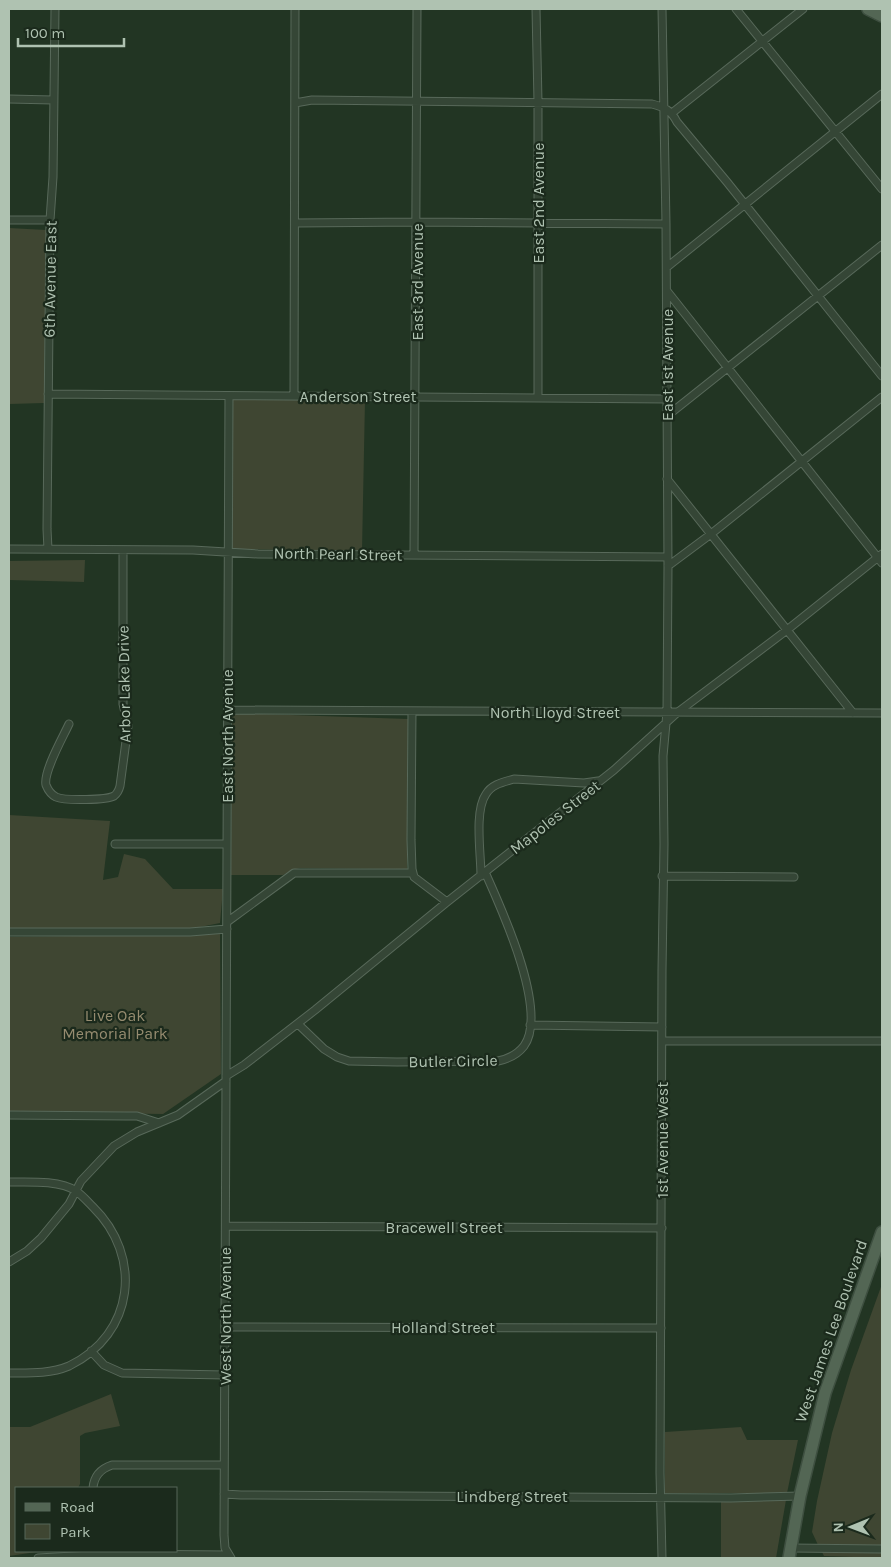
<svg xmlns="http://www.w3.org/2000/svg" width="891" height="1567" font-family="Karla,sans-serif">
  <style>
    .green { fill: #3f4632 }
    .lines { fill: none; stroke-linecap: round; stroke-linejoin: round }
    .street-casing { stroke: #58695a; stroke-width: 9 }
    .primary-casing { stroke: #3e4f40; stroke-width: 14 }
    .street { stroke: #354636; stroke-width: 7 }
    .primary { stroke: #536654; stroke-width: 11 }
    .labels { text-anchor: middle; dominant-baseline: central; stroke-width: 4.5; stroke-linejoin: round; paint-order: stroke }
    .street-label { font-size: 16px; fill: #afc2b1; stroke: #1b2a1c }
    .park-label { font-size: 16px; fill: #968c70; stroke: #1b2a1c }
  </style>
  <rect width="100%" height="100%" fill="#223523"/>
  <path class="green" d="M9,228L46,230L44,403L9,404Z
    M233,399L365,400L362,551L232,549Z
    M85,560L84,582L9,580V561Z
    M232,713L408,719L407,869L300,868L292,870L283,875H231Z
    M9,815L110,821L103,880L118,877L124,854L145,859L173,889H223L220,923L190,929H9Z
    M220,934L221,1074L163,1114L9,1112V937Z
    M882,1284V1546L818,1545L812,1532L817,1501L832,1433L851,1370Z
    M111,1394L120,1426L85,1433L80,1436V1484L78,1488H16V1551H43L9,1556V1427H30Z
    M741,1427L747,1440H798L787,1493H665V1432Z
    M786,1500L776,1558H721V1501Z
    M822,1552L882,1553V1558L824,1556Z"/>
  <g class="lines">
    <g class="street-casing">
      <path id="street" d="M536,9L538,102V398
        M736,9L882,189
        M9,99L53,100
        M295,103L312,100L652,104C664,107 671,110 677,122L727,182L882,376
        M672,113L803,9
        M9,220H50
        M295,223L417,222L666,224
        M667,267L882,94
        M667,291L882,563
        M48,394L667,399
        M229,396L224,1535L225,1548L231,1558
        M294,396L295,9
        M667,416L882,245
        M667,479L853,713
        M9,549L193,550L258,554L668,557
        M48,549L47,529L50,220L53,177L55,9
        M414,555L417,9
        M668,566L711,534L882,397
        M228,710L882,713
        M412,711L411,840L412,869L414,877L447,902
        M69,724C63,737 43,772 46,785C48,790 52,795 56,797C65,801 107,800 114,796C118,793 119,790 120,786L128,726L123,704V550
        M115,844H227
        M481,876C481,854 474,811 486,794C492,784 504,782 514,779L584,783L598,781
        M662,876L794,877
        M227,922L294,873H413
        M9,932H190L227,929
        M298,1024L324,1049L337,1057L349,1061L397,1062L498,1061C508,1059 517,1055 524,1046C549,1011 501,908 485,872
        M530,1025L662,1027
        M662,1041H882
        M226,1076L244,1065L315,1010L447,902L614,770L678,712L787,630L882,554
        M9,1115L126,1116H137L159,1123
        M9,1182C28,1182 60,1180 76,1191C82,1195 88,1202 93,1207C143,1256 135,1334 69,1366C50,1374 29,1373 9,1373
        M226,1226L662,1228
        M9,1262L27,1251L41,1238L69,1204L81,1181L114,1146L137,1132L178,1115L226,1081
        M225,1327L661,1328
        M91,1351L104,1365L122,1373L225,1375
        M93,1488C94,1476 100,1469 112,1465H224
        M224,1494L241,1495L731,1498L800,1496
        M790,1548L882,1549
        M38,1558L108,1554L229,1555
        M662,1558L660,1473L662,970L664,844L663,756L667,712L668,566L666,224L662,9"/>
    </g>
    <g class="primary-casing">
      <path id="primary" d="M868,9L882,16
        M789,1558L800,1496L825,1393L882,1232"/>
    </g>
    <use href="#street" class="street"/>
    <use href="#primary" class="primary"/>
  </g>
  <g class="labels">
    <g class="street-label">
      <text transform="translate(538 203) rotate(-90)">East 2nd Avenue</text>
      <text transform="translate(50 279) rotate(-89)">6th Avenue East</text>
      <text transform="translate(417 282) rotate(-90)">East 3rd Avenue</text>
      <text transform="translate(667 365) rotate(-90)">East 1st Avenue</text>
      <text x="358" y="396">Anderson Street</text>
      <text transform="translate(338 554) rotate(1)">North Pearl Street</text>
      <text transform="translate(124 684) rotate(-91)">Arbor Lake Drive</text>
      <text x="555" y="712">North Lloyd Street</text>
      <text transform="translate(227 736) rotate(-90)">East North Avenue</text>
      <text transform="translate(555 817) rotate(-38)">Mapoles Street</text>
      <text transform="translate(453 1061) rotate(-1)">Butler Circle</text>
      <text transform="translate(662 1140) rotate(-90)">1st Avenue West</text>
      <text x="444" y="1227">Bracewell Street</text>
      <text transform="translate(225 1316) rotate(-90)">West North Avenue</text>
      <text x="443" y="1327">Holland Street</text>
      <text transform="translate(831 1331) rotate(-71)">West James Lee Boulevard</text>
      <text x="512" y="1496">Lindberg Street</text>
    </g>
    <g class="park-label">
      <text x="115" y="1015">Live Oak<tspan x="115" dy="18">Memorial Park</tspan></text>
    </g>
  </g>
  <rect width="891" height="1567" fill="none" stroke="#afc2b1" stroke-width="20"/>
  <rect x="15" y="1487" width="162" height="65" fill="#1b2a1c" stroke="#566758"/>
  <rect x="25" y="1503" width="25" height="8" fill="#536654" stroke="#566758"/>
  <text x="60" y="1512" font-size="15" fill="#afc2b1">Road</text>
  <rect x="25" y="1524" width="25" height="15" fill="#3f4632" stroke="#566758"/>
  <text x="60" y="1537" font-size="15" fill="#afc2b1">Park</text>
  <g transform="translate(851 1527) rotate(269)" stroke="#1b2a1c" stroke-width="4" paint-order="stroke">
  <path d="M0-4L9 19L0 12L-9 19Z" fill="#afc2b1"/>
  <text y="-8" font-size="14" font-weight="bold" text-anchor="middle" fill="#afc2b1">N</text>
  </g>
  <path d="M18 38v8h106v-8" fill="none" stroke="#afc2b1" stroke-width="2.5"/>
  <text x="25" y="38" font-size="15" fill="#afc2b1" stroke="#1b2a1c" stroke-width="4" paint-order="stroke">100 m</text>
</svg>
